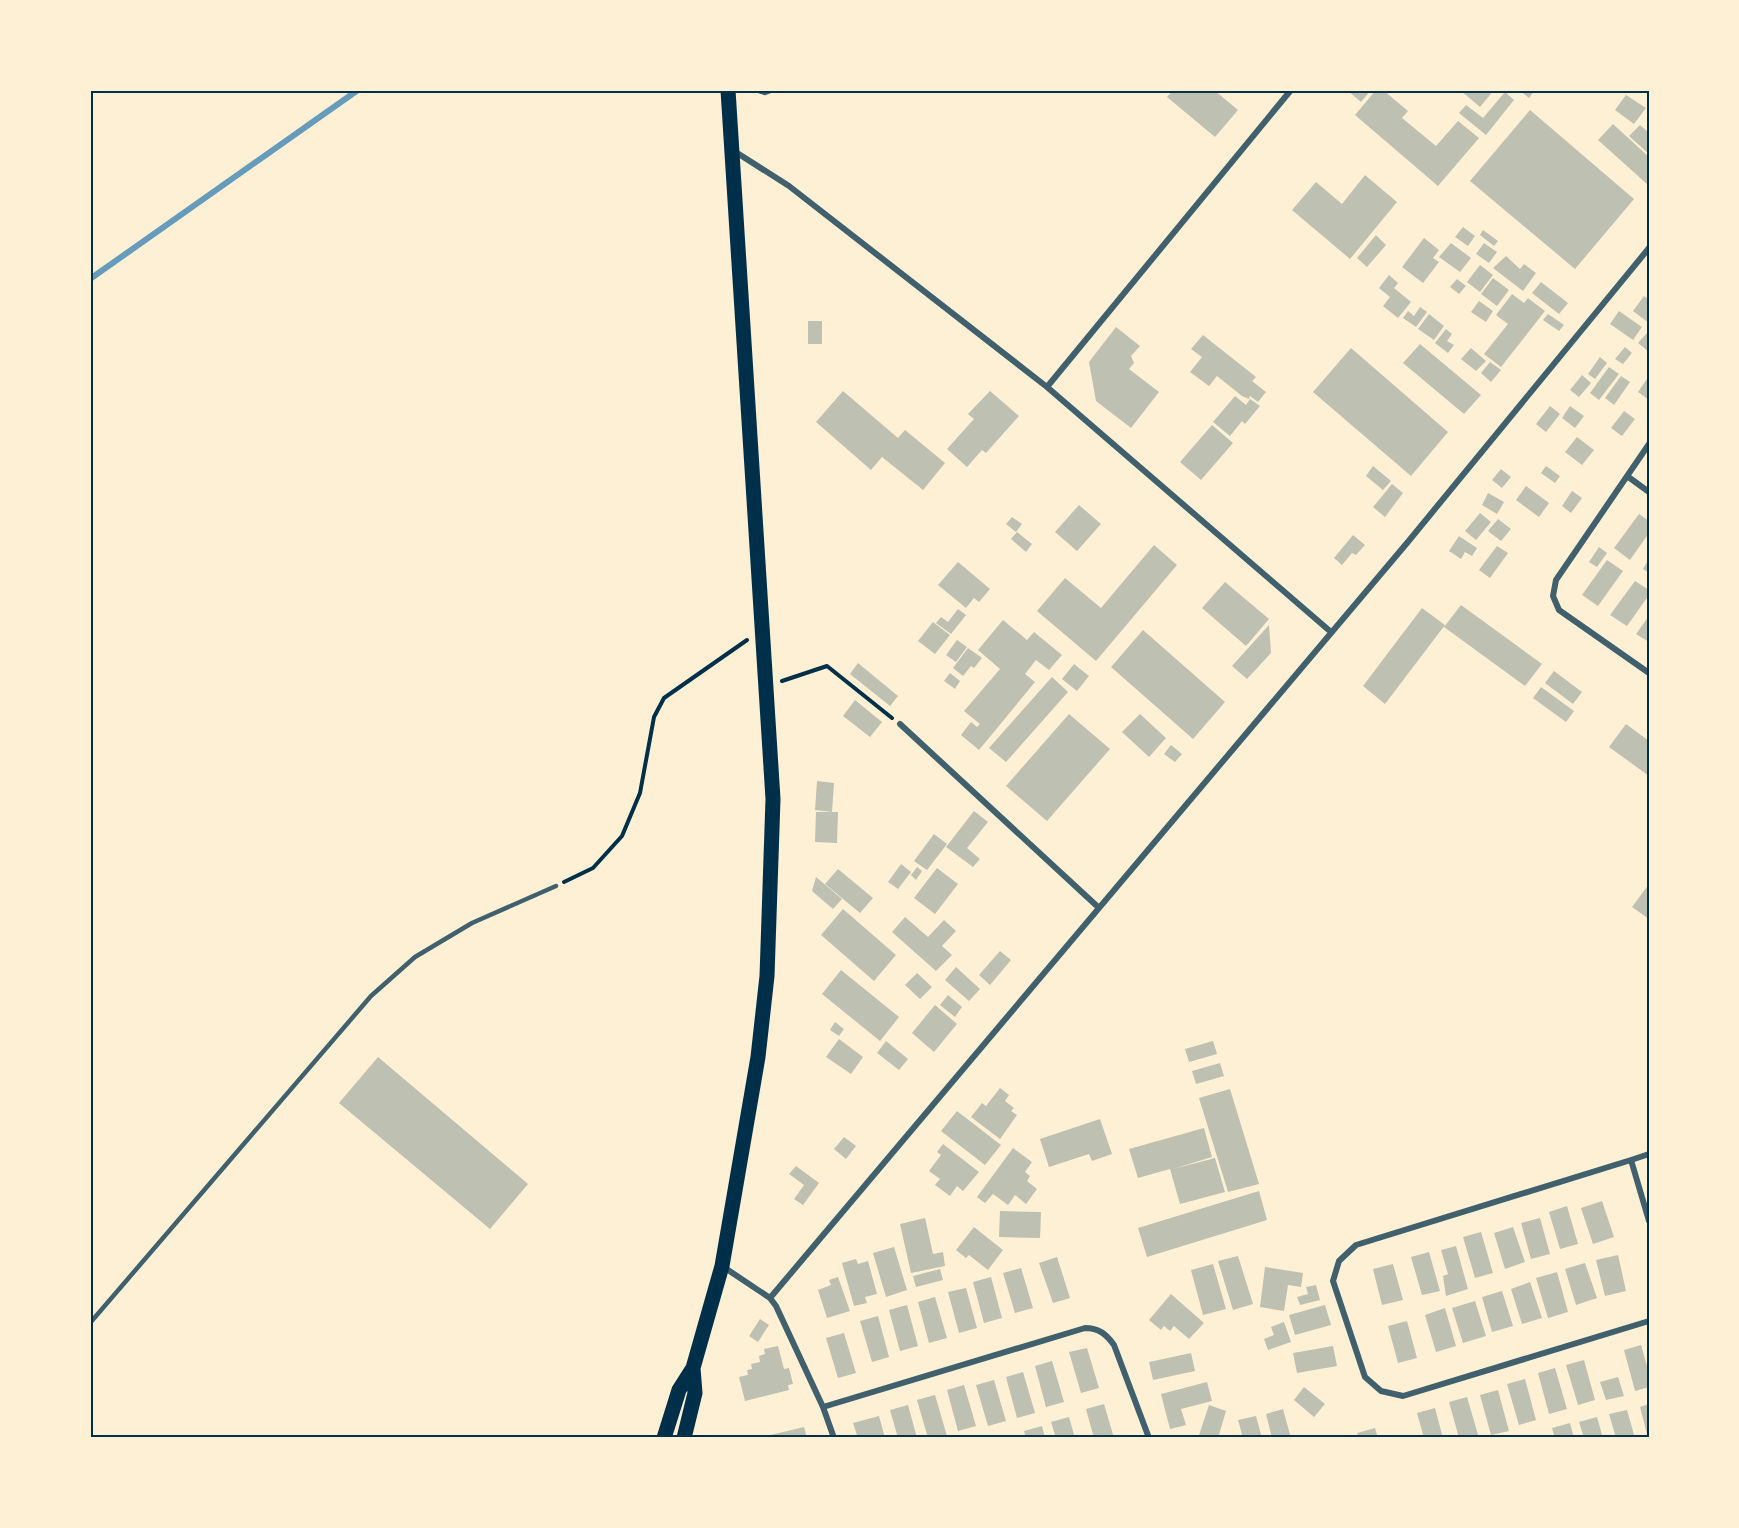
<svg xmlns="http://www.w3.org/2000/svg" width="1739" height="1528" font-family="'Alegreya Sans',sans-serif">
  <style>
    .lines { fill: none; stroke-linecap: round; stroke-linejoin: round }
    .stream { stroke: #669bbc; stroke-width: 6 }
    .building { fill: #bec0b2 }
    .path { stroke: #003049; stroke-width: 4 }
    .service { stroke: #3f606c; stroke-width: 4.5 }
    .minor { stroke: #3f606c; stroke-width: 6 }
    .primary { stroke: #003049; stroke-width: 15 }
    .neatline { fill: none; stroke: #003049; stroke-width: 2 }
  </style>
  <rect width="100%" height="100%" fill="#fdf0d5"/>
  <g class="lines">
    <path class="stream" d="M90,279L358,90"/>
  </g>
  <path class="building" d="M1173,90H1214L1238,110L1215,137L1167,97Z
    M1347,90H1371L1361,102Z
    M1376,90H1383L1408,111L1402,118L1436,146L1458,121L1479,138L1438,186L1355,115Z
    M1460,90H1494L1480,107Z
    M1519,90H1535L1529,98Z
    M1505,92L1514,100L1486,135L1459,113L1466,105L1483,118Z
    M1626,95L1646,108L1634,124L1615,110Z
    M1530,110L1634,199L1575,269L1470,181Z
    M1613,124L1649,157L1648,185L1598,140Z
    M1640,125L1649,133V154L1629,136Z
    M1365,175L1397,202L1350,259L1292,210L1316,182L1342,204Z
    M1463,227L1475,236L1468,246L1455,237Z
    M1483,230L1498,241L1494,246L1480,235Z
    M1376,235L1386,245L1367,267L1357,258Z
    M1424,238L1439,250L1433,258L1439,262L1423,283L1402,267Z
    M1451,243L1471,258L1460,272L1439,257Z
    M1484,243L1497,252L1489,263L1476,254Z
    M1506,256L1520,269L1524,264L1536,273L1523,291L1493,268Z
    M1480,265L1493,275L1480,292L1467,282Z
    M1389,275L1398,283L1394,288L1411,302L1398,318L1383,306L1390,297L1379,288Z
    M1493,278L1509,290L1497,306L1481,294Z
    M1457,279L1466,286L1459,294L1450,287Z
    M1541,282L1568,303L1559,314L1532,293Z
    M1512,294L1524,303L1528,298L1545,311L1501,367L1484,354L1508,324L1496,315Z
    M1644,296L1649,300V323L1633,311Z
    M1479,301L1493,311L1486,322L1471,312Z
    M1420,307L1427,312L1416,327L1403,318L1408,311L1414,316Z
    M1619,311L1642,327L1633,340L1610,324Z
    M1429,314L1444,326L1434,340L1418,329Z
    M1548,314L1564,325L1559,331L1543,320Z
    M808,321H822V344H808Z
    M1116,327L1140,346L1131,356L1134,363L1129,369L1159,392L1131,428L1096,401L1089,362Z
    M1446,329L1452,334L1447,341L1454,345L1448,353L1435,343Z
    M1647,333L1649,335V352L1638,343Z
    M1203,335L1256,377L1252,381L1266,392L1258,402L1250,396L1249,399L1242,396L1217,376L1209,386L1190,372L1202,357L1191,349Z
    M1420,344L1481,395L1464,414L1403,363Z
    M1625,347L1632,353L1623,364L1615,359Z
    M1351,348L1448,432L1411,476L1313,392Z
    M1471,348L1486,361L1476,371L1461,359Z
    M1600,357L1607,363L1595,379L1588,374Z
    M1490,362L1501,370L1491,382L1481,373Z
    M1609,367L1619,374L1599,400L1590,393Z
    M1582,375L1591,383L1579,397L1570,390Z
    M1621,376L1630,382L1614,405L1605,398Z
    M1649,376V400L1638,392Z
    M843,391L898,438L905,430L945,463L923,490L882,457L871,470L816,422Z
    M990,391L1019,416L986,453L982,450L967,467L947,449L974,419L968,414Z
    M1235,396L1246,405L1250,399L1260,406L1245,424L1242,421L1230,436L1213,422Z
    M1550,406L1560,414L1546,432L1536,424Z
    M1570,406L1584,416L1575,428L1562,418Z
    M1624,411L1635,419L1622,436L1611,428Z
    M1212,425L1233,443L1201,480L1180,462Z
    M1577,437L1594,450L1582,465L1565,452Z
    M1373,466L1391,481L1383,490L1366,476Z
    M1546,466L1560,476L1555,483L1541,473Z
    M1501,469L1511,477L1502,488L1492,480Z
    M1392,484L1403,493L1385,517L1373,507Z
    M1526,486L1549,503L1539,517L1516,500Z
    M1572,491L1582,498L1571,513L1562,506Z
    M1488,493L1504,502L1497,514L1482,505Z
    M1079,505L1101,524L1077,551L1055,532Z
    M1480,513L1491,522L1476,540L1465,531Z
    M1639,514L1649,521V533L1630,560L1614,548Z
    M1012,517L1022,524L1016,532L1006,524Z
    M1498,519L1511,529L1501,541L1488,531Z
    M1017,532L1032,544L1026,552L1011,539Z
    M1353,535L1365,545L1356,555L1352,553L1342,565L1334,558Z
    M1459,536L1477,548L1472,556L1465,552L1461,559L1449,551Z
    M1154,545L1177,565L1096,661L1037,611L1065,578L1101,608Z
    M1497,546L1508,553L1490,578L1479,570Z
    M1599,547L1607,553L1597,567L1589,562Z
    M1649,559V573L1643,569Z
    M1607,560L1623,571L1598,606L1582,595Z
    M958,562L990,589L979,602L974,598L966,608L938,585Z
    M1635,581L1649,590V595L1627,626L1610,615Z
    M1225,582L1269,619L1246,646L1202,608Z
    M1461,605L1542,664L1525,686L1444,627Z
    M1422,608L1445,625L1385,704L1363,686Z
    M958,609L966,615L951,634L936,623L941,617L948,622Z
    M1649,616V642L1636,634Z
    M1003,620L1027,640L1034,632L1062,655L1049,670L1036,660L1025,674L1035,682L979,750L961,735L971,722L977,727L980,724L964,711L1000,669L978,650Z
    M933,622L950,635L935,654L918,641Z
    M1269,625L1271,653L1247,679L1232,666Z
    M1143,630L1225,702L1193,739L1111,667Z
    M957,640L967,647L956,662L946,655Z
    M968,648L982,658L974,668L971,666L963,676L953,668Z
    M858,663L898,696L890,706L850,674Z
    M1074,664L1089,676L1077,691L1062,679Z
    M1554,671L1582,692L1573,704L1545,683Z
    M950,673L960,681L955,689L944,681Z
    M1052,677L1068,692L1006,762L989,748Z
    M1541,687L1574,711L1566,722L1533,698Z
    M855,700L882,722L870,737L843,716Z
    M1069,714L1110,749L1047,821L1006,786Z
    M1140,714L1166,738L1149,757L1122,732Z
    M1626,724L1649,741V776L1609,747Z
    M1171,745L1182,754L1175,762L1164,754Z
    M817,781L834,783L832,812L815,810Z
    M974,811L988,822L967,848L980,859L973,867L946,847Z
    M816,812H838L837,843L815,842Z
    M934,834L947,844L927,870L914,861Z
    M901,864L911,872L898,889L888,882Z
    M917,867L922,871L916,880L911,875Z
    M937,868L958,884L935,914L914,898Z
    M838,869L873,898L860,913L825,884Z
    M816,877L842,899L833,909L812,891Z
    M1649,884V919L1632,907Z
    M843,909L896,955L874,981L821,935Z
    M905,917L928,937L944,920L956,931L942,946L952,955L936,971L892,932Z
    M1000,951L1011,960L990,985L979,975Z
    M956,967L980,989L969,1001L945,980Z
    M841,970L899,1017L880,1041L822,994Z
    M917,973L932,987L920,999L905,985Z
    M948,995L962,1007L955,1017L940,1005Z
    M935,1005L957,1024L934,1052L912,1033Z
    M835,1022L844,1029L839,1036L830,1030Z
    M839,1039L863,1057L851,1074L826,1057Z
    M886,1041L908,1059L899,1070L877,1053Z
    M1213,1041L1217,1054L1189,1062L1185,1049Z
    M378,1057L528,1184L490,1229L339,1103Z
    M1220,1063L1224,1076L1196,1084L1192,1071Z
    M1000,1088L1009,1095L1005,1101L1014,1108L1011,1111L1017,1115L1000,1139L971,1117L982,1103L986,1106Z
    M1230,1089L1259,1184L1228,1192L1199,1098Z
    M957,1111L1001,1145L985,1165L941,1131Z
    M1100,1119L1112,1154L1092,1161L1089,1154L1049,1167L1040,1139Z
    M1204,1128L1212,1157L1173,1169L1215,1158L1225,1192L1180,1204L1170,1169L1138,1178L1129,1149Z
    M844,1137L856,1146L846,1159L834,1149Z
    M943,1144L979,1172L963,1191L957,1186L950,1196L935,1185L940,1179L929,1171L941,1155L937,1152Z
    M1013,1148L1032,1162L1025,1172L1030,1176L1027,1181L1037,1189L1026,1204L1015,1195L1008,1205L993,1194L985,1203L977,1197Z
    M796,1166L819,1183L803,1205L794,1199L804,1185L789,1174Z
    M1259,1191L1267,1220L1147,1257L1138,1228Z
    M1602,1201L1614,1237L1593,1244L1581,1208Z
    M1567,1206L1578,1244L1560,1249L1549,1212Z
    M1000,1211L1041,1212L1040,1238L999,1237Z
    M925,1218L933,1254L943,1252L945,1266L911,1273L900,1224Z
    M1540,1218L1550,1254L1531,1259L1521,1223Z
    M974,1227L1003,1250L988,1270L969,1255L966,1258L956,1250Z
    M1513,1227L1525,1262L1505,1269L1494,1233Z
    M1481,1232L1493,1273L1475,1278L1463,1237Z
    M1456,1246L1468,1289L1446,1296L1443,1276L1448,1274L1441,1250Z
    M894,1247L907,1290L886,1297L873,1253Z
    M1429,1252L1440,1291L1422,1295L1411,1257Z
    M1618,1255L1626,1291L1605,1296L1596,1260Z
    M1238,1256L1253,1304L1233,1310L1218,1261Z
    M1057,1257L1070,1298L1053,1303L1039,1263Z
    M856,1259L858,1264L868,1261L877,1294L865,1297L867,1303L854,1306L842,1263Z
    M1585,1263L1597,1298L1576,1305L1565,1269Z
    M1213,1264L1226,1309L1203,1315L1191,1270Z
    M1393,1264L1403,1300L1382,1305L1373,1269Z
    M1265,1267L1303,1273L1301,1287L1288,1285L1284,1311L1260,1307Z
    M1021,1268L1033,1308L1015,1313L1003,1273Z
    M940,1269L943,1280L916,1287L913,1276Z
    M1557,1272L1568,1312L1548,1318L1536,1278Z
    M838,1277L850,1311L827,1318L818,1290L831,1285L829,1280Z
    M991,1277L1002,1318L984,1323L973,1282Z
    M1530,1282L1542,1318L1522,1324L1511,1289Z
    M1316,1285L1320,1300L1300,1305L1297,1297L1308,1294L1306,1287Z
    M966,1288L977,1328L959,1333L948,1292Z
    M1502,1291L1513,1326L1492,1332L1482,1297Z
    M1171,1294L1204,1323L1189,1339L1174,1326L1170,1331L1164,1326L1161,1330L1149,1320Z
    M935,1297L947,1338L929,1343L918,1302Z
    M1475,1301L1486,1336L1463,1343L1452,1308Z
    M907,1305L918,1346L900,1351L889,1310Z
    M1325,1305L1331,1325L1295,1335L1289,1315Z
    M1445,1308L1456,1346L1436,1352L1425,1315Z
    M878,1316L889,1357L872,1362L860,1321Z
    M760,1319L769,1325L758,1342L749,1336Z
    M1407,1321L1417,1358L1398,1363L1388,1326Z
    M1284,1322L1291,1342L1268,1350L1264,1339L1274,1335L1271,1327Z
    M844,1333L856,1373L838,1378L826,1338Z
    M1641,1345L1649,1373V1387L1635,1391L1624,1350Z
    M778,1346L784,1369L789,1368L793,1384L788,1385L789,1390L745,1401L739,1377L748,1375L747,1370L752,1369L751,1364L760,1362L759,1356L765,1354L764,1349Z
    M1333,1346L1337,1366L1297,1373L1293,1353Z
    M1087,1348L1099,1388L1081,1393L1069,1352Z
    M1191,1353L1195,1371L1153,1380L1149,1362Z
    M1584,1360L1595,1400L1578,1405L1566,1365Z
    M1052,1361L1064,1402L1046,1407L1035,1366Z
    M1555,1368L1567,1409L1549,1414L1538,1373Z
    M1023,1372L1035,1413L1017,1418L1006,1377Z
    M1618,1377L1624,1396L1606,1400L1600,1382Z
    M1525,1379L1536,1420L1519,1425L1507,1384Z
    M994,1380L1006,1421L988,1426L976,1385Z
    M1207,1382L1212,1401L1181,1409L1186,1425L1170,1429L1161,1394Z
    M964,1385L976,1426L958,1431L947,1390Z
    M1304,1387L1325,1404L1314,1417L1294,1400Z
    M1498,1390L1509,1431L1491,1435L1480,1395Z
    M935,1395L947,1436L928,1438L917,1400Z
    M1467,1397L1479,1438H1459L1449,1402Z
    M1104,1404L1114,1438H1094L1086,1409Z
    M1649,1404V1438H1648L1640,1407Z
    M908,1405L917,1438H898L890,1410Z
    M1209,1405L1226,1411L1218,1438H1198Z
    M1435,1408L1443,1438H1424L1417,1413Z
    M1283,1409L1291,1438H1272L1266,1414Z
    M1627,1410L1635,1438H1616L1609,1414Z
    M879,1416L885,1438H858L853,1423Z
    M1256,1416L1262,1438H1243L1238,1420Z
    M1069,1417L1075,1438H1056L1051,1422Z
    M1597,1417L1603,1438H1584L1579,1422Z
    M1570,1423L1574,1438H1555L1552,1428Z
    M1042,1426L1045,1438H1026L1024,1431Z
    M804,1427L807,1438H762V1437Z
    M1375,1428L1378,1438H1359L1357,1433Z"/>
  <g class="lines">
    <path class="path" d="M782,681L827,666L892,718
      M564,882L593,868L622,836L640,793L654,717L664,698L747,640"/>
    <path class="service" d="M756,90L765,93L773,90
      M90,1323L371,996L415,957L472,923L556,886"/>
    <path class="minor" d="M734,151L789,186L1047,387L1331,632
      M1047,387L1291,90
      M1649,444L1556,580L1553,596L1559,610L1649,673
      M1627,476L1649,492
      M900,724L1098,907
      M1649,1154L1631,1160L1649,1221
      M1631,1160L1356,1245L1339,1261L1333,1281L1365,1377L1381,1391L1403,1396L1649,1321
      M722,1266L770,1298L776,1306L823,1407L834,1438
      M770,1298L1407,543L1649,248
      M823,1407L1085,1328C1099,1328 1106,1334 1114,1345L1149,1438"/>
    <path class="primary" d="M664,1438L679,1390L693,1368L722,1266L758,1057L767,976L773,799L728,90
      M684,1438L695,1393L693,1368"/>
  </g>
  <rect width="1739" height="1528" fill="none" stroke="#fdf0d5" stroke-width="183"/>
  <rect x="92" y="92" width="1556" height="1344" class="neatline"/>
</svg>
